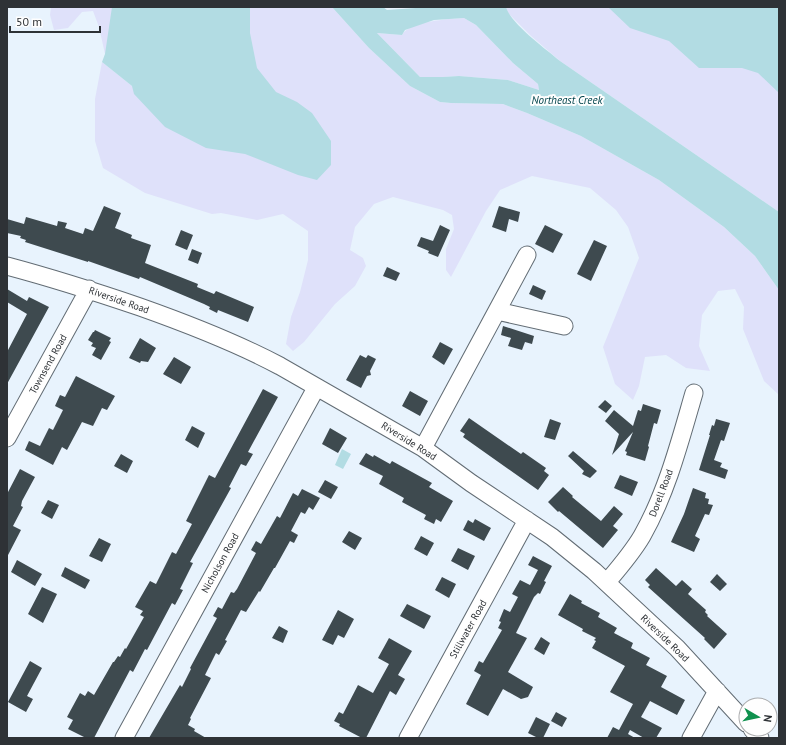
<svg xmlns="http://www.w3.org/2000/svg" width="786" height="745" font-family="'PT Sans',sans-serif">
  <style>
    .green { fill: #dfe1fa }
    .water { fill: #b2dce3; fill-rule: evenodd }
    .building { fill: #3e4a4f }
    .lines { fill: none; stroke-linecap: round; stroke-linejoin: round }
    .minor-casing { stroke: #626c74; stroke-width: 19 }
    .minor { stroke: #fff; stroke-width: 17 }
    .labels { text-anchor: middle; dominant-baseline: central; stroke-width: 4; stroke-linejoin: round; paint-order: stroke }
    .street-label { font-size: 10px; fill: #2e3236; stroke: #fefefe }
    .water-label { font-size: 11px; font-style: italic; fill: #02444c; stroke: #fefefe }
  </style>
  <rect width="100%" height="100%" fill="#e8f3fd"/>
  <path class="green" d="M51,7H332L369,48L410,86L440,102L451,103L503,104L527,113L581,136L659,180L724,227L755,256L779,290V395L764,381L743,329L744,307L735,289L718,291L702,315L699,346L710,371L686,368L666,355L645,357L639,386L633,400L615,384L603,347L639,258L628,227L616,210L590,188L532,176L500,190L486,211L451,277L446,270V249L454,229L452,215L443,210L393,197L374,204L355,227L350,250L363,258L366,266L355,286L335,304L304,342L293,351L286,344L291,317L300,292L308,260V231L283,214L257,220L221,213L212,214L145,193L103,168L95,141V99L102,62L132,86L144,79L105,54L99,27L93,11L82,12L68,28L54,30L50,15Z
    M491,7H779V212L560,61L530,35L508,13Z
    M464,18L476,25L513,63L538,84L539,90L508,80L459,76L443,77H420L377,33L402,35C410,21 448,19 464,18Z"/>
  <path class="water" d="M112,7H250V33L257,68L276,92L297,102L312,113L331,141V165L317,180L298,175L245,154L206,148L165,127L134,94L132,86L102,62L105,54Z
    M332,7H383L387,10L430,7H506C511,24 546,49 560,61L779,212V290L755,256L724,227L659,180L581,136L527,113L503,104L451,103L440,102L410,86L369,48ZM464,18L476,25L513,63L538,84L539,90L508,80L459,76L443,77H420L377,33L402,35L405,30L434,20Z
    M608,7H779V93L758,73L742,68H699L669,41L630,28Z
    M342,449L351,454L343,469L335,465Z"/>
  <path class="building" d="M104,206L121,213L115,228L132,235L131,238L151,245L145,263L198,284L197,287L214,294L216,291L254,307L248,322L218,310L217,313L209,309L210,307L204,304L140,277L139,279L88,261V262L25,242L26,240L20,238L21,236L7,233V219L24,224L26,217L57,226L58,221L67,223L65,228L83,234L85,228L93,231Z
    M499,206L520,212L518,222L509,219L506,232L492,227Z
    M440,225L450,230L438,257L428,253L429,251L417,246L421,237L433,241Z
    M545,225L563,234L553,253L535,244Z
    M181,230L193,235L187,250L175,245Z
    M594,240L607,246L591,281L577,274Z
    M192,249L202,253L198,264L188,260Z
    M387,267L400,273L396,281L383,276Z
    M533,285L546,291L542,300L529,294Z
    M7,289L27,301L29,297L49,307L7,384V352L27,314L7,302Z
    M503,326L534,336L532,344L525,342L522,350L508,346L511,338L501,335Z
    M95,330L111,338L109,341L111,342L101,360L92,355L96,348L91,346L93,343L88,340L93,332H94Z
    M140,338L156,348L148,362L141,361L140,363L129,358Z
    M440,342L453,349L444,365L432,357Z
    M360,355L366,358L368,355L376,359L370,371L371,375L367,376L361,388L346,380Z
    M174,357L191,367L181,384L163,374Z
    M76,376L115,396L107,410L102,408L93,426L82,422L67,450L62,447L53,465L25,450L29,441L40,446L49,428L53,430L63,410L55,406L60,395L65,397Z
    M263,389L278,397L248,452L253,454L246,466L241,464L229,487L231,488L190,562L193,563L180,589L183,590L175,605L172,603L147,650L145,649L133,672L130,670L94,738H86L68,729L73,720L67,717L80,693L85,696L88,691L94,695L113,662H114L118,656L120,657L125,648L126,649L144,617L140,615L143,611L135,607L150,581L156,584L172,552L176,554L192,524L186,521L209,475L215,478Z
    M410,391L428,401L420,416L402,406Z
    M605,400L612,406L606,413L598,407Z
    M643,404L661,410L657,424L654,423L648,446L649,447L645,461L626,455L627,452L625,451L633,432L612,455L619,434L605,421L614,410L633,426L638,410L641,411Z
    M469,418L521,454L523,452L546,468L544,471L549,475L538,490L463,437L465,434L460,431Z
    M550,419L561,423L555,440L544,437Z
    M716,419L730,423L724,441L721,440L714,460L722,463L720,467L728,470L725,479L699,470L710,435H709L712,425L714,426Z
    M192,426L205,433L198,448L185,440Z
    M330,428L347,438L338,453L322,444Z
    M573,451L597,471L590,478L582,474L584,471L568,456Z
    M366,453L373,457L374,455L390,464L392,461L432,483L429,487L453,501L441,522L436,519L434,524L424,519L426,515L402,502L404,498L379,484L383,476L359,464Z
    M121,454L133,461L127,473L114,466Z
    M20,469L35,477L22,501L21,506L23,507L13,526L21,530L7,557V494Z
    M620,475L638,482L632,496L614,488Z
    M325,480L338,487L331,499L318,492Z
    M563,487L573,496L572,497L601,521L614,506L623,514L613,526L618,530L603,548L559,511L558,512L548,502Z
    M693,488L706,493L705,498L709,499L708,504L713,505L709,515L705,514L695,536L700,539L694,552L671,542L684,514Z
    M302,489L320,498L313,510L309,507L305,514L301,512L291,531L298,535L294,543L290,541L275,568H274L260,592L259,591L246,612L241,610L225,640L227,641L219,655L216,653L205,675L211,678L190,718L191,719L188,725L195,729L194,731L206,738H149L180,685L182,687L191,669L190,668L217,618L213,616L218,607L222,609L231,592L234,593L237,589L256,553L251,550L256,541L261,544L277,516L280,518L293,493L298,496Z
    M48,500L59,505L52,519L41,513Z
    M475,519L491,528L484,541L463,530L468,520L473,523Z
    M349,531L362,538L355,550L342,542Z
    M421,536L434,543L427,556L414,549Z
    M99,538L111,544L102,562L89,556Z
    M458,548L475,556L468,570L451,561Z
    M533,556L552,566L544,581L546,582L540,594L538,593L534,597L516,633L527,638L508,672L533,687L528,697L521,699L503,689L488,716L466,704L481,675L474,671L479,661L483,663L502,630L498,628L501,622L499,621L504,609L510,612L518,597L512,594L520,580L530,585L538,570L528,565Z
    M17,560L42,574L35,586L11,572Z
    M65,567L90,580L85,589L61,576Z
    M656,568L676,586L682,580L692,589L688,594L706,610L705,612L708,615L707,616L727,634L714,649L704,639L705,638L648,587L650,585L645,580Z
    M717,574L727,584L720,591L710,582Z
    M442,577L456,584L449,598L435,590Z
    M42,587L57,594L43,623L28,614Z
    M570,594L582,601L581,603L600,613L598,617L617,628L614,633L633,643L631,648L650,658L646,665L667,676L661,687L685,700L677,715L650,701L641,717L662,728L656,738H644L630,730L628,734L635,738H607L613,727L619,730L633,704L610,692L625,666L592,648L596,641L594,640L596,638L582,631L583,629L558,615Z
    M407,604L431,616L424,629L400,616Z
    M338,610L354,619L344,638L338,635L333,645L322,640Z
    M279,626L288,631L283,643L272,638Z
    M541,637L550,643L544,655L534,649Z
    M389,638L412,651L398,675L405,679L396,695L390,691L366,738H362L339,726L340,724L334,721L339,712L343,714L358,685L373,693L389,664L378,658Z
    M30,661L42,668L27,696L33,699L26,712L8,702Z
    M556,712L567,718L562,727L551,721Z
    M536,717L550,724L543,738H538L528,733Z"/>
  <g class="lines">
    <g class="minor-casing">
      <path id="minor" d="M7,266C52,278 96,292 140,307C188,324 235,342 280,366L423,448L471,483L552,537L594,571L651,624L677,648L746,723
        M497,311L564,326
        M7,438L89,289
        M423,448L527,255
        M607,582C619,568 632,553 642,536C667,492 680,441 694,393
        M752,729L760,738
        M124,738L316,388
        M408,738L527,520
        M691,738L717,691"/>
    </g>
    <use href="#minor" class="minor"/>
  </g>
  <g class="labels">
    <g class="street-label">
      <text transform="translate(119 300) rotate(19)">Riverside Road</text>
      <text transform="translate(48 364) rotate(-61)">Townsend Road</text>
      <text transform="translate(409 441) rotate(32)">Riverside Road</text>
      <text transform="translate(661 493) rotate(-69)">Dorell Road</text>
      <text transform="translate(220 563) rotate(-61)">Nicholson Road</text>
      <text transform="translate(468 629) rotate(-61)">Stillwater Road</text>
      <text transform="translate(665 638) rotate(44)">Riverside Road</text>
    </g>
    <g class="water-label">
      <text x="567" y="100">Northeast Creek</text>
    </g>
  </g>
  <rect width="786" height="745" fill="none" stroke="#2e3236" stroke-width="16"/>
  <g transform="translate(758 717) rotate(99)"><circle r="19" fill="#fefefe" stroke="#abacae"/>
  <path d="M0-3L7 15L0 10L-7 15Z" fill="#0f914e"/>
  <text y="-6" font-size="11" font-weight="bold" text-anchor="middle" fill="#2e3236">N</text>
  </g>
  <path d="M10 26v6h90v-6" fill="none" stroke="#2e3236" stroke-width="2"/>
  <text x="16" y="26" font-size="12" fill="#2e3236" stroke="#fefefe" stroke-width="3" paint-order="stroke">50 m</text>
</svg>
